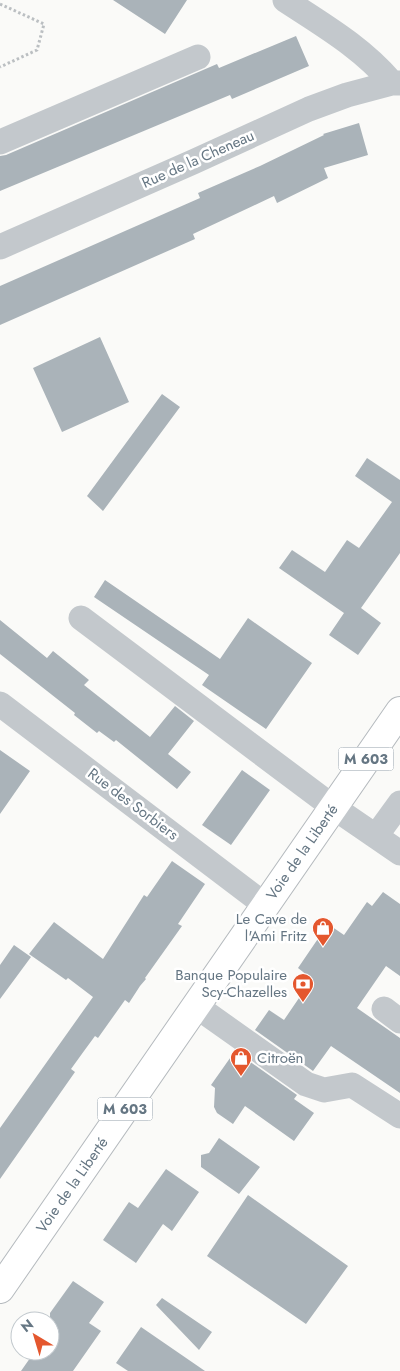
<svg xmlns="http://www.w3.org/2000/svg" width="400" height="1371" font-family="Jost,sans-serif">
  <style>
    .building { fill: #aab3b9 }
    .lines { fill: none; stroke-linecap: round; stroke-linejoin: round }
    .major-casing { stroke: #b5babe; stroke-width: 30 }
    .path { stroke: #bbbfc2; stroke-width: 3; stroke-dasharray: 2.5 2.5; stroke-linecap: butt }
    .minor { stroke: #c3c8cc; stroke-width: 25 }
    .major { stroke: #fff; stroke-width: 28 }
    .labels { text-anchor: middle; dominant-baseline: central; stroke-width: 5; stroke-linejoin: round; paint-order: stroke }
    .shield { fill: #fff; stroke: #939fa8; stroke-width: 1 }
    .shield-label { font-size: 14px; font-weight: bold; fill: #657683 }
    .street-label { font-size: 15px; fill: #657683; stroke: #fff }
    .poi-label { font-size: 15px; fill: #657683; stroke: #fff; text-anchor: end }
  </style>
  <rect width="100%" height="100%" fill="#fafaf8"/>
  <path class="building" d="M113,0H187L165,34Z
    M296,36L309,66L232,99L230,95L0,191V156L6,155L217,64L219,68Z
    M359,123L368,155L324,168L328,178L277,203L274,196L193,234L195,239L0,325V286L200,198L198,193L260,166L324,135L323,134Z
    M100,337L129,402L62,432L33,368Z
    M162,394L180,407L103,511L87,496Z
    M367,458L400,480V553L361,608L381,623L358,655L329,635L344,613L279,568L292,550L325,572L347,540L359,548L392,502L355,476Z
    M105,580L220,659L248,618L312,663L266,729L202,685L209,675L94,597Z
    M0,620L47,658L53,651L89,680L84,685L150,737L175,706L194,721L168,754L191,772L177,789L116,740L114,742L99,731L97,733L74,715L75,713L0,654Z
    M0,750L30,771L0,814Z
    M242,770L270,790L231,845L202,825Z
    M172,861L205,884L178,924L182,926L145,978L146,979L140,986L129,1003L125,1000L98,1038L95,1036L84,1051L71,1069L75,1072L0,1179V1128L93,997L68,978L66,980L29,954L54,922L103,959L144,895L147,897Z
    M383,892L400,904V976L386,966L357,1008L400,1038V1093L331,1046L313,1071L255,1030L269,1010L284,1020L312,979L298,968L328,924L344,935L367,902L372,906Z
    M14,945L31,957L0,999V965Z
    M235,1051L297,1095L294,1099L314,1113L294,1141L245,1106L233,1124L217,1113L214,1107L215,1088L211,1085Z
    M219,1138L260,1167L239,1194L201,1167V1155L209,1153Z
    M166,1169L199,1192L172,1231L163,1224L136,1263L103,1240L129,1202L138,1208Z
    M248,1195L348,1266L306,1324L207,1256Z
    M73,1281L104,1302L89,1323L101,1331L73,1371H21L35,1351H50V1313Z
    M162,1298L212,1332L199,1350L156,1305Z
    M141,1327L205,1371H128L116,1363Z"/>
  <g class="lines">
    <g class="major-casing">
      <path id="major" d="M0,1289L400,711"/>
    </g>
    <path class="path" d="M0,4L44,24L37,50L0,67"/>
    <path class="minor" d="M285,0C323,25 363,48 392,83
      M0,142L198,57
      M0,247L193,162L309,109L347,95L392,83H400
      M81,618L333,807L400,853
      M0,704L265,905
      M376,836L400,803
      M196,1006L306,1084L324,1090L352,1085L400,1116
      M384,1009L400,1021"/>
    <use href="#major" class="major"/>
  </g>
  <defs>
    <g id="shop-pin" transform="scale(1.125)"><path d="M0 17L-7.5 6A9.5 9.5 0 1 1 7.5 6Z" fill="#e4572e" stroke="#fff"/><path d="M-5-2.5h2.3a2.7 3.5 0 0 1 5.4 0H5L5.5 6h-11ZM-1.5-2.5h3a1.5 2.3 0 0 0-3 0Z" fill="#fff"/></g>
    <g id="bank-pin" transform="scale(1.125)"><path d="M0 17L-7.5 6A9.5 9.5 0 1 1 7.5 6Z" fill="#e4572e" stroke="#fff"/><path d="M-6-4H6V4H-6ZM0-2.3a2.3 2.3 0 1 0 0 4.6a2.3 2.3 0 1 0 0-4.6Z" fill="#fff"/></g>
  </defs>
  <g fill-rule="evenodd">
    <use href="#shop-pin" x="323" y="928"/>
    <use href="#bank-pin" x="303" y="984"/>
    <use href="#shop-pin" x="241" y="1058"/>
  </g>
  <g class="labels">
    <g class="shield">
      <rect x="338.5" y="747.5" width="55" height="23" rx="4"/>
      <rect x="97.5" y="1097.5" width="55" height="23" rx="4"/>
    </g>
    <g class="shield-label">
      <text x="366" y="759">M 603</text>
      <text x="125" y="1109">M 603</text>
    </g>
    <g class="street-label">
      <text transform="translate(198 159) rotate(-24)">Rue de la Cheneau</text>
      <text transform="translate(133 804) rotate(37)">Rue des Sorbiers</text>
      <text transform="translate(302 852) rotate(-55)">Voie de la Liberté</text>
      <text transform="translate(72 1185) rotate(-55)">Voie de la Liberté</text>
    </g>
    <g class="poi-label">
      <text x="307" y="919">Le Cave de<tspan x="307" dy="17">l'Ami Fritz</tspan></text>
      <text x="287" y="975">Banque Populaire<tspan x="287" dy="17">Scy-Chazelles</tspan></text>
      <text x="257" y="1058" text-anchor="start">Citroën</text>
    </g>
  </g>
  <g transform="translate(35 1336) rotate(322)"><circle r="24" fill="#ffffff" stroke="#c1c8cd"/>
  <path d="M0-4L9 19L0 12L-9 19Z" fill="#e4572e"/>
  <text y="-8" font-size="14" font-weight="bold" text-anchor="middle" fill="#657683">N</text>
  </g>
</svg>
